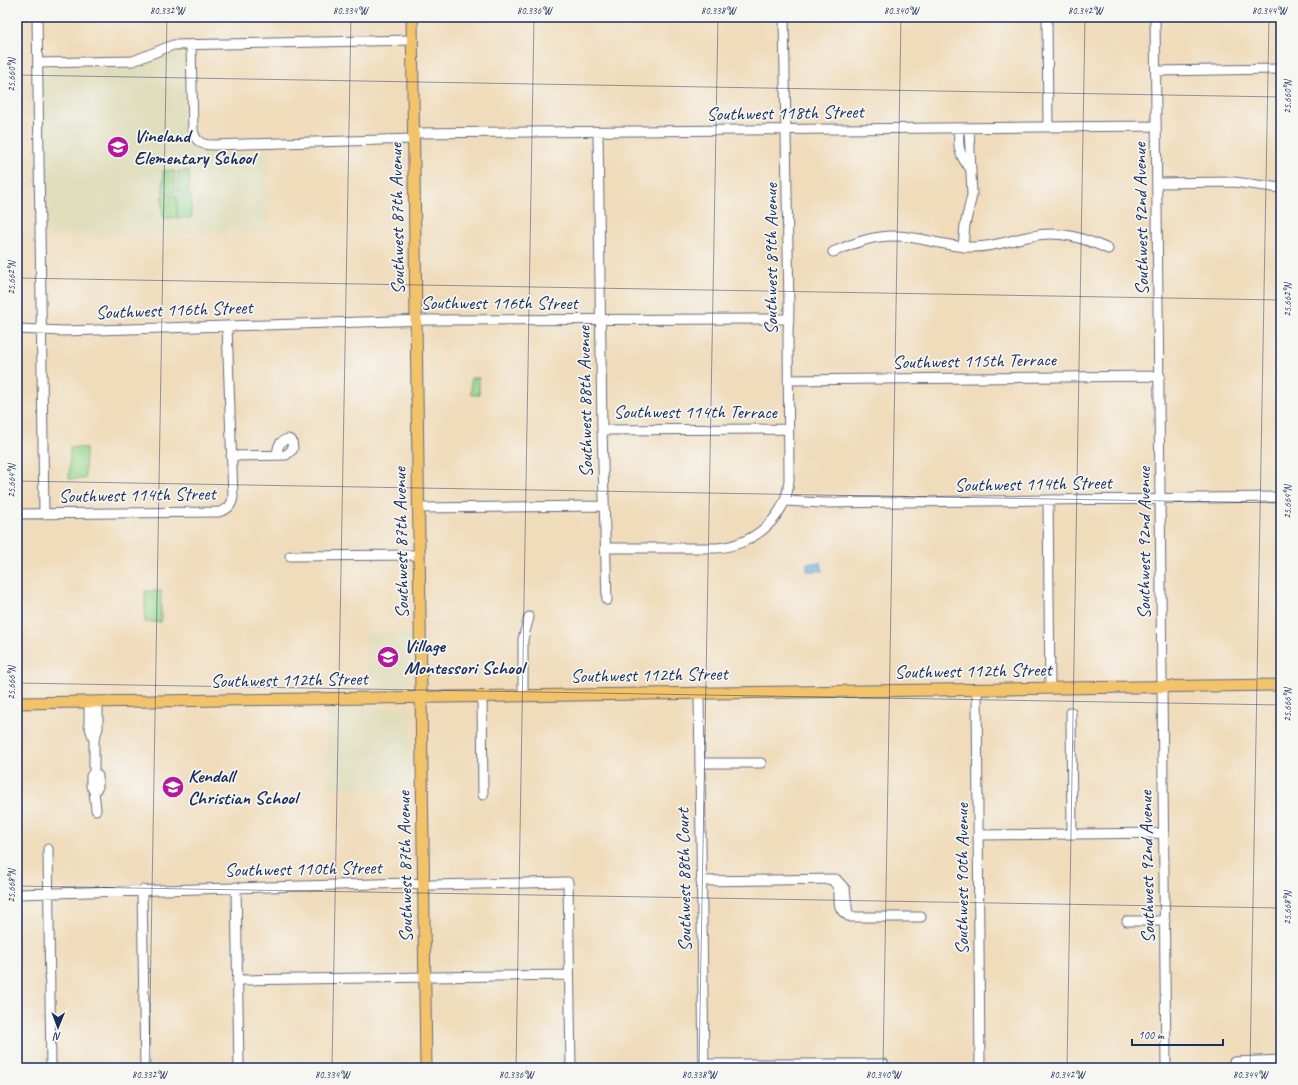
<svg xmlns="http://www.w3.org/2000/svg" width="1298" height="1085" font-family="Caveat,sans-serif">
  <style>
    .built { fill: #dfddbb }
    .green { fill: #98d58b; stroke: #5a8274 }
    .water { fill: #61b1db; stroke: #3e709c }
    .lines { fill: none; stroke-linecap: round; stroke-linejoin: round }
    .minor-casing { stroke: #666b7e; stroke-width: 11 }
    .major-casing { stroke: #666b7e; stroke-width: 13 }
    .minor { stroke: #fff; stroke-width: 9 }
    .major { stroke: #f2c36a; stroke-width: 11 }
    .ticks { fill: none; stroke: #1b2f5e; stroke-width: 1; stroke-opacity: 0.45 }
    .labels { text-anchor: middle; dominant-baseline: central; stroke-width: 3.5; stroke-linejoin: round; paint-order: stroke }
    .street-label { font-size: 19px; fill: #1b2f5e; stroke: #f6f6f2 }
    .poi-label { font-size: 19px; font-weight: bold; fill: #1b2f5e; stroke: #f6f6f2; text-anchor: start }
    .neatline { fill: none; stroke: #1b2f5e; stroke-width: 1.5 }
    .ticks-label { font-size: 10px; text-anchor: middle; fill: #1b2f5e }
  </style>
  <rect width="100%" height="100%" fill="#f6f6f2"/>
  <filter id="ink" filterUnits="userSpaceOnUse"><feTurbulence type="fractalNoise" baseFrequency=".025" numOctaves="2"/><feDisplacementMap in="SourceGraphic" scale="8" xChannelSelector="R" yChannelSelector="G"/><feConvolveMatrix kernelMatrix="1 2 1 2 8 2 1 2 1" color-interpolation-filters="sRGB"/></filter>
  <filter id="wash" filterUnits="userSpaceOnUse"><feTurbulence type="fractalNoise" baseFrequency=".012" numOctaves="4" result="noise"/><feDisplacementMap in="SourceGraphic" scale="16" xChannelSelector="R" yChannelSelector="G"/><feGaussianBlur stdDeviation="0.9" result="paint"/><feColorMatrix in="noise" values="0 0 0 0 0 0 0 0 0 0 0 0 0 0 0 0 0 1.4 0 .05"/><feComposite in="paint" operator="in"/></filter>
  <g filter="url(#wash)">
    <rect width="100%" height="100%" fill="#f0dbba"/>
    <path class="built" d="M175,53L180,54L183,58L185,134L189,144L196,150L206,153L268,152L269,232L45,236L43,76L45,70L49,68H128L137,66L158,55Z
      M366,633H410V682L406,687H366Z
      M407,708L411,713V788L328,789L327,709Z"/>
    <path class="green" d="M163,171H175V192H163Z
      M178,171H189V192H178Z
      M162,195H176L177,218H163Z
      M177,195H191V218H177Z
      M471,378H479V395H471Z
      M70,447L86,448L85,479H69Z
      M145,591H161V622H145Z"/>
    <path class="water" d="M807,563H821L823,571H807Z"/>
  </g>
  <g filter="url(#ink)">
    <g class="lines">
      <g class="minor-casing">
        <path id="minor" d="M37,17L44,514
          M1047,17L1048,127
          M1155,17L1166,1068
          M191,45L193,130C195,142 202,145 213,145L414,139
          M38,63L133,61L173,45L413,40
          M1156,71L1281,69
          M959,128C958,145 958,155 970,168
          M598,132L602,430L607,600
          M413,133L1156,126
          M1158,183L1234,182L1281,188
          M963,247L965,225L972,195L969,128
          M833,252C854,243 874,235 897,236C924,237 948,248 975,247C995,247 1013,239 1032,236C1059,230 1084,238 1108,249
          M17,329L64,331L427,320L789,319
          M788,380L1160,376
          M602,430L789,429
          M231,456L286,455L293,449L292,441L288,439C279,441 278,446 277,455
          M785,501L823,503L1281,497
          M1048,501L1050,688
          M419,508L604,506
          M17,514L219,512C227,510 232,506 233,497L227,326
          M605,548H717C753,545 787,518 789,480L788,335L789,308L784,17
          M290,556L419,555
          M977,689L980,1068
          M699,692L704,1068
          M523,695V639L529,617
          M482,696L483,795
          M89,702V725L94,740V772L98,776V787L94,791
          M1071,712L1072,834
          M94,740L98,728V701
          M700,763H761
          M94,772L91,776V786L94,791L96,810
          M979,835L1164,833
          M48,849L51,1068
          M701,881L836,879L845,889L848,916
          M833,881C847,893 829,907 851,917H921
          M236,887L239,1068
          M142,890L145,1068
          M17,894L410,883L432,885L568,882L571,1068
          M1127,921H1165
          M237,980L569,975
          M1234,1062L1281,1060
          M704,1064H884"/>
      </g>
      <g class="major-casing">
        <path id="major" d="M412,17L426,1068
          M17,703L1281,685"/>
      </g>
      <use href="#minor" class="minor"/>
      <use href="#major" class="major"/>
    </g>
  </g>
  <path class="ticks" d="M17,75L1281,97M17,278L1281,300M17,481L1281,503M17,683L1281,705M17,886L1281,908M149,1068L167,17M332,1068L351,17M516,1068L534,17M699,1068L718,17M883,1068L901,17M1067,1068L1085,17M1250,1068L1269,17"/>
  <defs>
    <g id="school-disc" transform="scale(1.15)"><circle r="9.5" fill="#b5179e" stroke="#f6f6f2"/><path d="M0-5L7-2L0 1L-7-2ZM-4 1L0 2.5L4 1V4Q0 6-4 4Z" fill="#fff"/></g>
  </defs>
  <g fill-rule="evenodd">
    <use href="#school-disc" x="118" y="147"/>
    <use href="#school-disc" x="388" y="657"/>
    <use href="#school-disc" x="173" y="787"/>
  </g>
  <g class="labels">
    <g class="street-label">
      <text transform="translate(785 113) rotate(-1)">Southwest 118th Street</text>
      <text transform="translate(397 219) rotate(-91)">Southwest 87th Avenue</text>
      <text transform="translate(1141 219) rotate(-91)">Southwest 92nd Avenue</text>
      <text transform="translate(771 259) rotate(-90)">Southwest 89th Avenue</text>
      <text x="499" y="303">Southwest 116th Street</text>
      <text transform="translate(174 310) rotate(-2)">Southwest 116th Street</text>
      <text transform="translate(974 361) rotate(-1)">Southwest 115th Terrace</text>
      <text transform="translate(585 402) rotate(-91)">Southwest 88th Avenue</text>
      <text x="695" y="412">Southwest 114th Terrace</text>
      <text transform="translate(1033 484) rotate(-1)">Southwest 114th Street</text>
      <text transform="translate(137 495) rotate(-1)">Southwest 114th Street</text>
      <text transform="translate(401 543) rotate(-91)">Southwest 87th Avenue</text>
      <text transform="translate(1144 543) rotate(-90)">Southwest 92nd Avenue</text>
      <text transform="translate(973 671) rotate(-1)">Southwest 112th Street</text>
      <text transform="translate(649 675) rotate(-1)">Southwest 112th Street</text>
      <text transform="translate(289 680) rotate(-1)">Southwest 112th Street</text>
      <text transform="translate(405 867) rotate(-91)">Southwest 87th Avenue</text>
      <text transform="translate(1147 867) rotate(-91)">Southwest 92nd Avenue</text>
      <text transform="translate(303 869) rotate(-1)">Southwest 110th Street</text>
      <text transform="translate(962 879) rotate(-90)">Southwest 90th Avenue</text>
      <text transform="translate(684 880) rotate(-91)">Southwest 88th Court</text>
    </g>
    <g class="poi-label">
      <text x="134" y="136">Vineland<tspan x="134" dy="22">Elementary School</tspan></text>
      <text x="404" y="646">Village<tspan x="404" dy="22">Montessori School</tspan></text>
      <text x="188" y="776">Kendall<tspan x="188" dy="22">Christian School</tspan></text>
    </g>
  </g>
  <rect width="1298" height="1085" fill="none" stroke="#f6f6f2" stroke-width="44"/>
  <g transform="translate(58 1027) rotate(181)" stroke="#f6f6f2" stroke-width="3" paint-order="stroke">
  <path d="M0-3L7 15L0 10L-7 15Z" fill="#1b2f5e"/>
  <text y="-6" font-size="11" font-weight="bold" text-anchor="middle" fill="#1b2f5e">N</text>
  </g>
  <path d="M1132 1039v6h91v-6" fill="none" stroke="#1b2f5e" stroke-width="2"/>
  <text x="1138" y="1039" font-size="12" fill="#1b2f5e" stroke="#f6f6f2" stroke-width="3" paint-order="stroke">100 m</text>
  <rect x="22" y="22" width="1254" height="1041" class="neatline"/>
  <g class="ticks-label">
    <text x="167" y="14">80.332°W</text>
    <text x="350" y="14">80.334°W</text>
    <text x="534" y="14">80.336°W</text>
    <text x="718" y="14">80.338°W</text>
    <text x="901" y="14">80.340°W</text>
    <text x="1085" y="14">80.342°W</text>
    <text x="1269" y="14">80.344°W</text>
    <text transform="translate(11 75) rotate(-90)" y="4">25.660°N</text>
    <text transform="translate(1287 97) rotate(-90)" y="4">25.660°N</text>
    <text transform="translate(11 278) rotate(-90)" y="4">25.662°N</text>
    <text transform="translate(1287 300) rotate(-90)" y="4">25.662°N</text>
    <text transform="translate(11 481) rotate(-90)" y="4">25.664°N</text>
    <text transform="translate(1287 502) rotate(-90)" y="4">25.664°N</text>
    <text transform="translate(11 683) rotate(-90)" y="4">25.666°N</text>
    <text transform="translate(1287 705) rotate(-90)" y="4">25.666°N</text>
    <text transform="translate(11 886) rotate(-90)" y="4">25.668°N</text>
    <text transform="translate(1287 908) rotate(-90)" y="4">25.668°N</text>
    <text x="149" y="1078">80.332°W</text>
    <text x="332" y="1078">80.334°W</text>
    <text x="516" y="1078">80.336°W</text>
    <text x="699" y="1078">80.338°W</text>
    <text x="883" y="1078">80.340°W</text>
    <text x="1067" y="1078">80.342°W</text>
    <text x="1250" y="1078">80.344°W</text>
  </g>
</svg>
